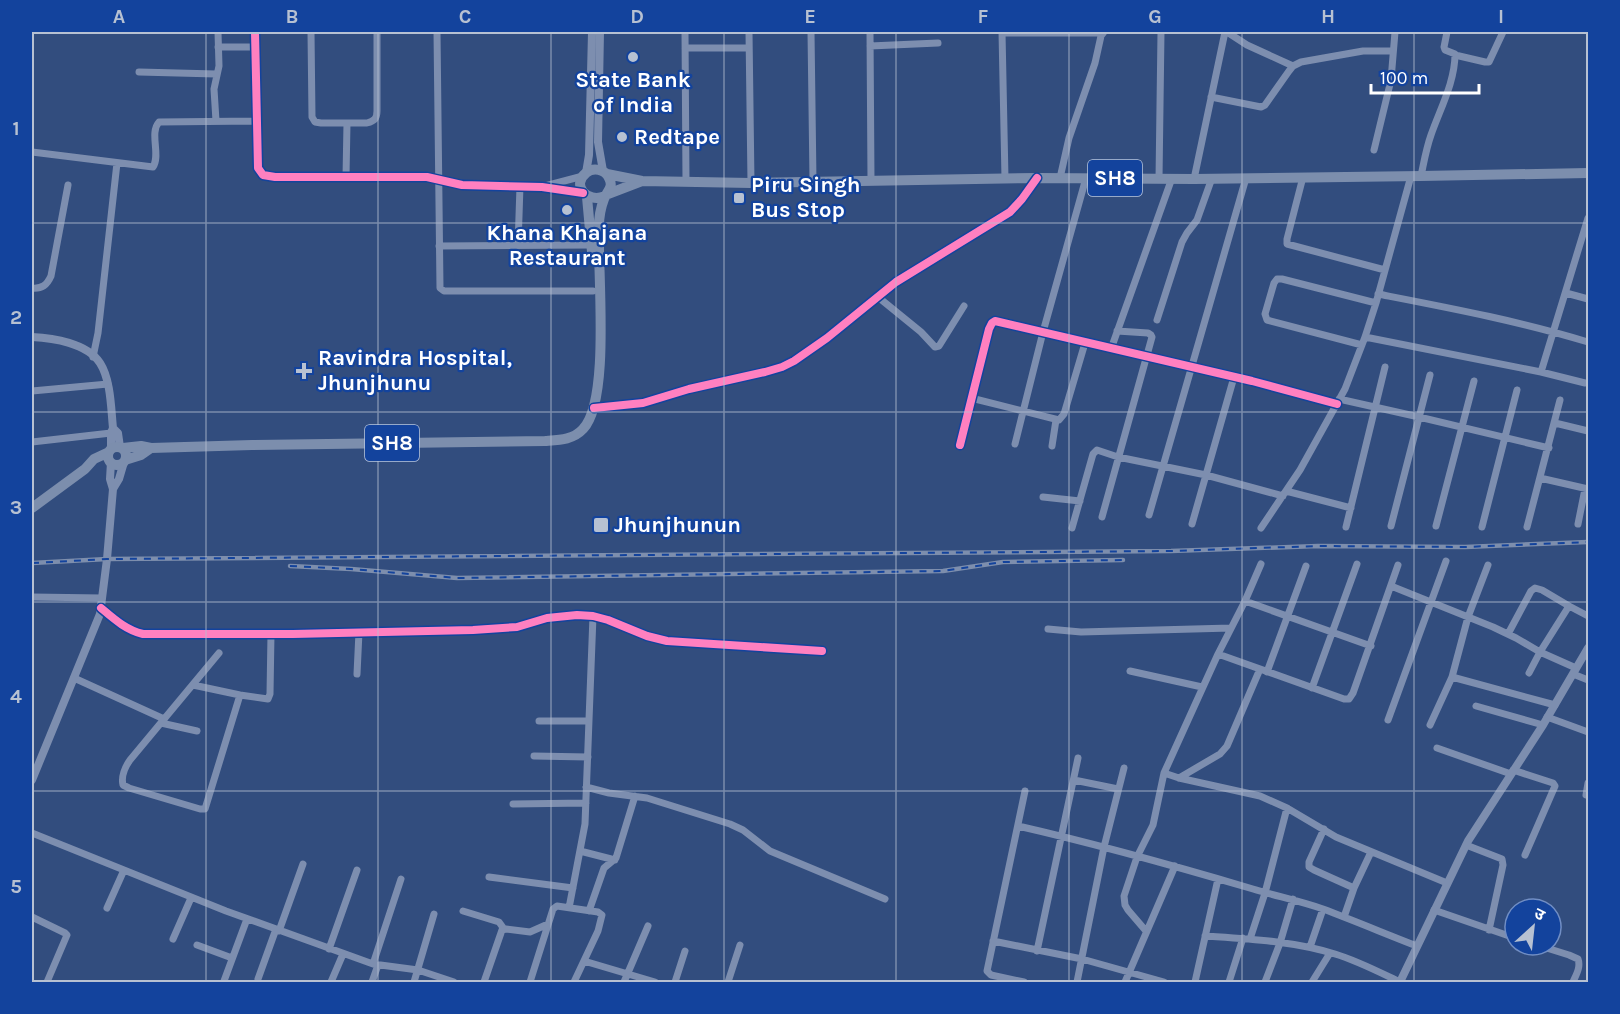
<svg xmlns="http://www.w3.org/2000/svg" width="1620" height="1014" font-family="Karla,'Noto Sans Devanagari',sans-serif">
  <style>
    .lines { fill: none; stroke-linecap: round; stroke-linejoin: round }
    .minor { stroke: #7d8eaf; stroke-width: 7 }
    .tertiary { stroke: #7d8eaf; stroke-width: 8 }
    .primary { stroke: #7c8ead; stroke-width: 10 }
    .rail-casing { stroke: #7d8ead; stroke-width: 4.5 }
    .rail { stroke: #13439d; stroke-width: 2; stroke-dasharray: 7; stroke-linecap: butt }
    .cycleway-casing { stroke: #13439d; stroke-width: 11 }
    .cycleway { stroke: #ff80c0; stroke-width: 8 }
    .grid { fill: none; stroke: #b7c1d2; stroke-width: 1.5; stroke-opacity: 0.55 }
    .poi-dot { fill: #b7c1d2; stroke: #13439d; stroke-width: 2 }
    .labels { text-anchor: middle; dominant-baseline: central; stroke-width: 4.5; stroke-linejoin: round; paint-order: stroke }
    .shield { fill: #13439d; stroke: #b8c7e2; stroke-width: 1.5 }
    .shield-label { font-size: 21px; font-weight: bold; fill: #fff }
    .poi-label { font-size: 22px; font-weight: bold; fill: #fff; stroke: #13439d; text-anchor: start }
    .neatline { fill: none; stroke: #b7c1d2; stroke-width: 2 }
    .grid-label { font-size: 20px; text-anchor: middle; font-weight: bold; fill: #b7c1d2 }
  </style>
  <rect width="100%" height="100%" fill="#324d7e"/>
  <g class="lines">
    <path class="minor" d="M255,32L258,168L263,175L275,177H427L462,185L542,187L583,193
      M311,32L312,117L315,122L321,123H367C374,121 377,119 377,111V32
      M437,32L440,288L444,291H593
      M685,32L686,182
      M749,32L751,183
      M811,32L813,181
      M870,32L871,180
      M1002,32L1005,179
      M1227,32L1247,45L1293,66
      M1002,33H1103
      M870,46L938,43
      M218,47H254
      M685,48H749
      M1455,55L1485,62H1489L1503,32
      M139,72L216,74
      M1211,97L1261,107L1265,105L1289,71L1293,66L1301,62L1363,51H1393
      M216,121L214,89L219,66L218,32
      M1374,150L1391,80L1395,32
      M32,152L153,167C161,155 149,133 159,122L257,121
      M1421,176C1424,162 1426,149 1431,135C1440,109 1455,82 1455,54L1445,50L1444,47L1447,32
      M346,177L347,123
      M1303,177L1287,239V244L1385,270
      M1060,178L1069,138L1095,63L1101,36L1104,32
      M1159,179L1161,32
      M1194,179L1225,32
      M545,186L583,176
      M439,246L592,245
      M518,246L520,186
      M32,288C42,289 47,285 51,276L68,185
      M1566,293L1588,299
      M1378,294C1450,308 1519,321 1588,342
      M878,297L921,332L935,347L939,346L964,306
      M1157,320L1182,242L1187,233L1197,220L1212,178
      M1365,337L1541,372L1585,383
      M1362,345L1267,320L1265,314L1274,283L1277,279H1282L1376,303
      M1111,349L1172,178
      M93,357L98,333L117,163
      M1541,372L1588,218
      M32,391L108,384
      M971,398L1059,420L1064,414L1085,343
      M1339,399L1419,417L1549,448
      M594,408L643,403L689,389L765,372L782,367L794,361L827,338L896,282L1010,212L1022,199L1037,178
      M1555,423L1588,431
      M32,442L111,433
      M1015,444L1043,332L1086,178
      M960,445L989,329L992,323L995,321L1252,381L1337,404
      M1052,446L1056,420
      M1540,478L1588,489
      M1286,491L1351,508
      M1043,497L1080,501
      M1149,515L1246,178
      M1102,517L1152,337L1151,335L1148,333L1117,331
      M1192,524L1234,377
      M1578,524L1585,489
      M1391,526L1430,375
      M1436,526L1474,381
      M1346,527L1385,367
      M1482,527L1517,390
      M1527,527L1560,400
      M1072,528L1093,454L1097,450L1118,457L1206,475L1283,496
      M1261,528L1300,470L1345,389L1365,337L1376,303L1411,176
      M1391,586L1493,627L1516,638L1540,652L1576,668
      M32,597L102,598
      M1245,601L1371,646
      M101,608C114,619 126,630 143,634H293L473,630L517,627L547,618L577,615L593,616L608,620L647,636L667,641L822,651
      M1048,629L1081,632L1231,628
      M1508,634L1531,591L1535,588L1542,590L1569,606L1588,616
      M219,653L130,760C125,767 121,777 123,785L129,788L200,809H205L240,695
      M1218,654L1344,699H1349L1353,693L1398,565
      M1130,671L1202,687
      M1267,672L1306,566
      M1529,673L1540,652L1569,606
      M357,674L359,632
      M1573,674L1588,680
      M1452,677L1555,705
      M74,678L164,719
      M193,685L240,695L268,699L270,694L271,634
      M1312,688L1357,564
      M1476,706L1543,725
      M1547,717L1588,732
      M1388,720L1446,561
      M539,721H589
      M161,723L197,731
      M1430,725L1452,677L1468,617L1488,565
      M1437,748L1511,774
      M534,756L588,757
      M1513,770L1553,783L1555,786L1525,855
      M1164,773L1179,778L1260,796L1287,808L1336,837L1447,883
      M1179,778L1220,754L1227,746L1260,669
      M1074,780L1118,789
      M586,787L609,793L647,798L730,824L743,830L770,851L885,899
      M1586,795L1588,783
      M513,804L586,803
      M1018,826C1097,844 1175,866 1253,889C1276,896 1300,901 1323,909C1355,921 1386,934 1417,946
      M1324,829L1309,862V867L1314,870L1354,888
      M32,833L226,911L373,964L418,970L454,982
      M1466,845L1502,859L1503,865L1489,930
      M580,851L615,860
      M489,877L573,888
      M107,908L124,870
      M569,908L585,824L593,616
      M1434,910L1515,938
      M463,911L499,922L504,929
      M589,911L604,868L616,858L635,796
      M32,917L65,933L67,935L47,982
      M1344,917L1354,888L1371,852
      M279,931L303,864
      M1146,931L1128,910L1125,905L1124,896L1137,857L1153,825L1164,773L1218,654L1245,601L1261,564
      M1205,936C1249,939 1294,941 1335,954C1358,961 1379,972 1400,982
      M173,939L191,898
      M1250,939L1265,893L1287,808
      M993,941L1082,959L1164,982
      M197,945L232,958
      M1537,945L1569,955L1578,959C1581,967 1576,975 1573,982
      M1310,947L1323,909
      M329,949L357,870
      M1037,951L1078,758
      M584,961L655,982
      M373,964L401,879
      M258,979L276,929
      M224,981L247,919
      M331,982L343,954
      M372,982L378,965
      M414,982L434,914
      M484,982L502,930L506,929L530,932L548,924
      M530,982L553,909L557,906L598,912L602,915L598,931L574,982
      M624,982L648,926
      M675,982L685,951
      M728,982L740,945
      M1024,982L991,975L987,971L1025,791
      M1077,982L1104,847L1124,768
      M1125,982L1175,866
      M1195,982L1218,879
      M1229,982L1243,938
      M1265,982L1280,943L1293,899
      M1312,982L1330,953"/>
    <path class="tertiary" d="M600,32L598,142L603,171
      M586,173L589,155L592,32
      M32,337C53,338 87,343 100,363C111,380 111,409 113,428L111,433V450
      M113,428L118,433L120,447
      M113,489L119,479L124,462
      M32,780L100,614L107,559L113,489L110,479L111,462
      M1400,982L1468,841L1543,725L1588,648"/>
    <path class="primary" d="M607,174L642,181L751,183L1037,178L1194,179L1421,176L1588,173
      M608,194L642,181
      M587,197L592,252
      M108 456a9 9 0 1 1 18 0a9 9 0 1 1-18 0Z
      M123,448L141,446L151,448L252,445L545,441C559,440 573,440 583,429C611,400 597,269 599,226C599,217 601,207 604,199C607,191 614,187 609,178C605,169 593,167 586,173C571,185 587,204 605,196
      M125,460L141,455L151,448
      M32,508L85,469L94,459L109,452"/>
    <g class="rail-casing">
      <path id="rail" d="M32,563L107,559L1171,551L1318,546L1465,547L1588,542
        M290,566L351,569L457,578L943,571L1003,562L1123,560"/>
    </g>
    <use href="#rail" class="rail"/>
    <g class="cycleway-casing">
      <path id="cycleway" d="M255,32L258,168L263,175L275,177H427L462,185L542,187L583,193
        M594,408L643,403L689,389L765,372L782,367L794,361L827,338L896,282L1010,212L1022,199L1037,178
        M960,445L989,329L992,323L995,321L1252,381L1337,404
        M101,608C114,619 126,630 143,634H293L473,630L517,627L547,618L577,615L593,616L608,620L647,636L667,641L822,651"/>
    </g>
    <use href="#cycleway" class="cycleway"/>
  </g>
  <path class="grid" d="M206,32V982M378,32V982M551,32V982M724,32V982M896,32V982M1069,32V982M1242,32V982M1414,32V982M32,223H1588M32,412H1588M32,602H1588M32,791H1588"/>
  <g class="poi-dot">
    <circle cx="633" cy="57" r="6"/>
    <circle cx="622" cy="137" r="6"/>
    <rect x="733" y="192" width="12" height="12" rx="3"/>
    <circle cx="567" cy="210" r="6"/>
    <path d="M301 362h6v6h6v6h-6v6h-6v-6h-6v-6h6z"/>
    <rect x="593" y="517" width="16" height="16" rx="3"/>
  </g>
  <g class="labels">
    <g class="shield">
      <rect x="1088" y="160" width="54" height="36" rx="4.5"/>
      <rect x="365" y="425" width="54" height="36" rx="4.5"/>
    </g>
    <g class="shield-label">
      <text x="1115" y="178">SH8</text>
      <text x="392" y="443">SH8</text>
    </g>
    <g class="poi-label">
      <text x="633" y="80" text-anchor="middle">State Bank<tspan x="633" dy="25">of India</tspan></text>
      <text x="634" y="137">Redtape</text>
      <text x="751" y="185">Piru Singh<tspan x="751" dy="25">Bus Stop</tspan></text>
      <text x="567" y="233" text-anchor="middle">Khana Khajana<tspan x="567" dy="25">Restaurant</tspan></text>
      <text x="318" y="358">Ravindra Hospital,<tspan x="318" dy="25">Jhunjhunu</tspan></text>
      <text x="614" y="525">Jhunjhunun</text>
    </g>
  </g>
  <rect width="1620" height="1014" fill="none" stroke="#13439d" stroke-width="66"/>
  <g transform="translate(1533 927) rotate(27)"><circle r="28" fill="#13439d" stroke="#718ec4" stroke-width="1.5"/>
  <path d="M0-4.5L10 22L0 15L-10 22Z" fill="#b7c1d2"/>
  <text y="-9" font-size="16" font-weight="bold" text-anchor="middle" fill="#ffffff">उ</text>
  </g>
  <path d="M1371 84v9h108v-9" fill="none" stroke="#ffffff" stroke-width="3"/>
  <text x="1380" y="84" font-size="18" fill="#ffffff" stroke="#13439d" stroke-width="4.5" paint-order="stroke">100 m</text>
  <rect x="33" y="33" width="1554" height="948" class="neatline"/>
  <g class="grid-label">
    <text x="119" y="23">A</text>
    <text x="292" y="23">B</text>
    <text x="465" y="23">C</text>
    <text x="637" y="23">D</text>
    <text x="810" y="23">E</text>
    <text x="983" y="23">F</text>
    <text x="1155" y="23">G</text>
    <text x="1328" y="23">H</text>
    <text x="1501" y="23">I</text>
    <text x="16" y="135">1</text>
    <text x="16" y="324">2</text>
    <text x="16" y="514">3</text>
    <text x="16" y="703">4</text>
    <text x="16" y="893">5</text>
  </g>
</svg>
